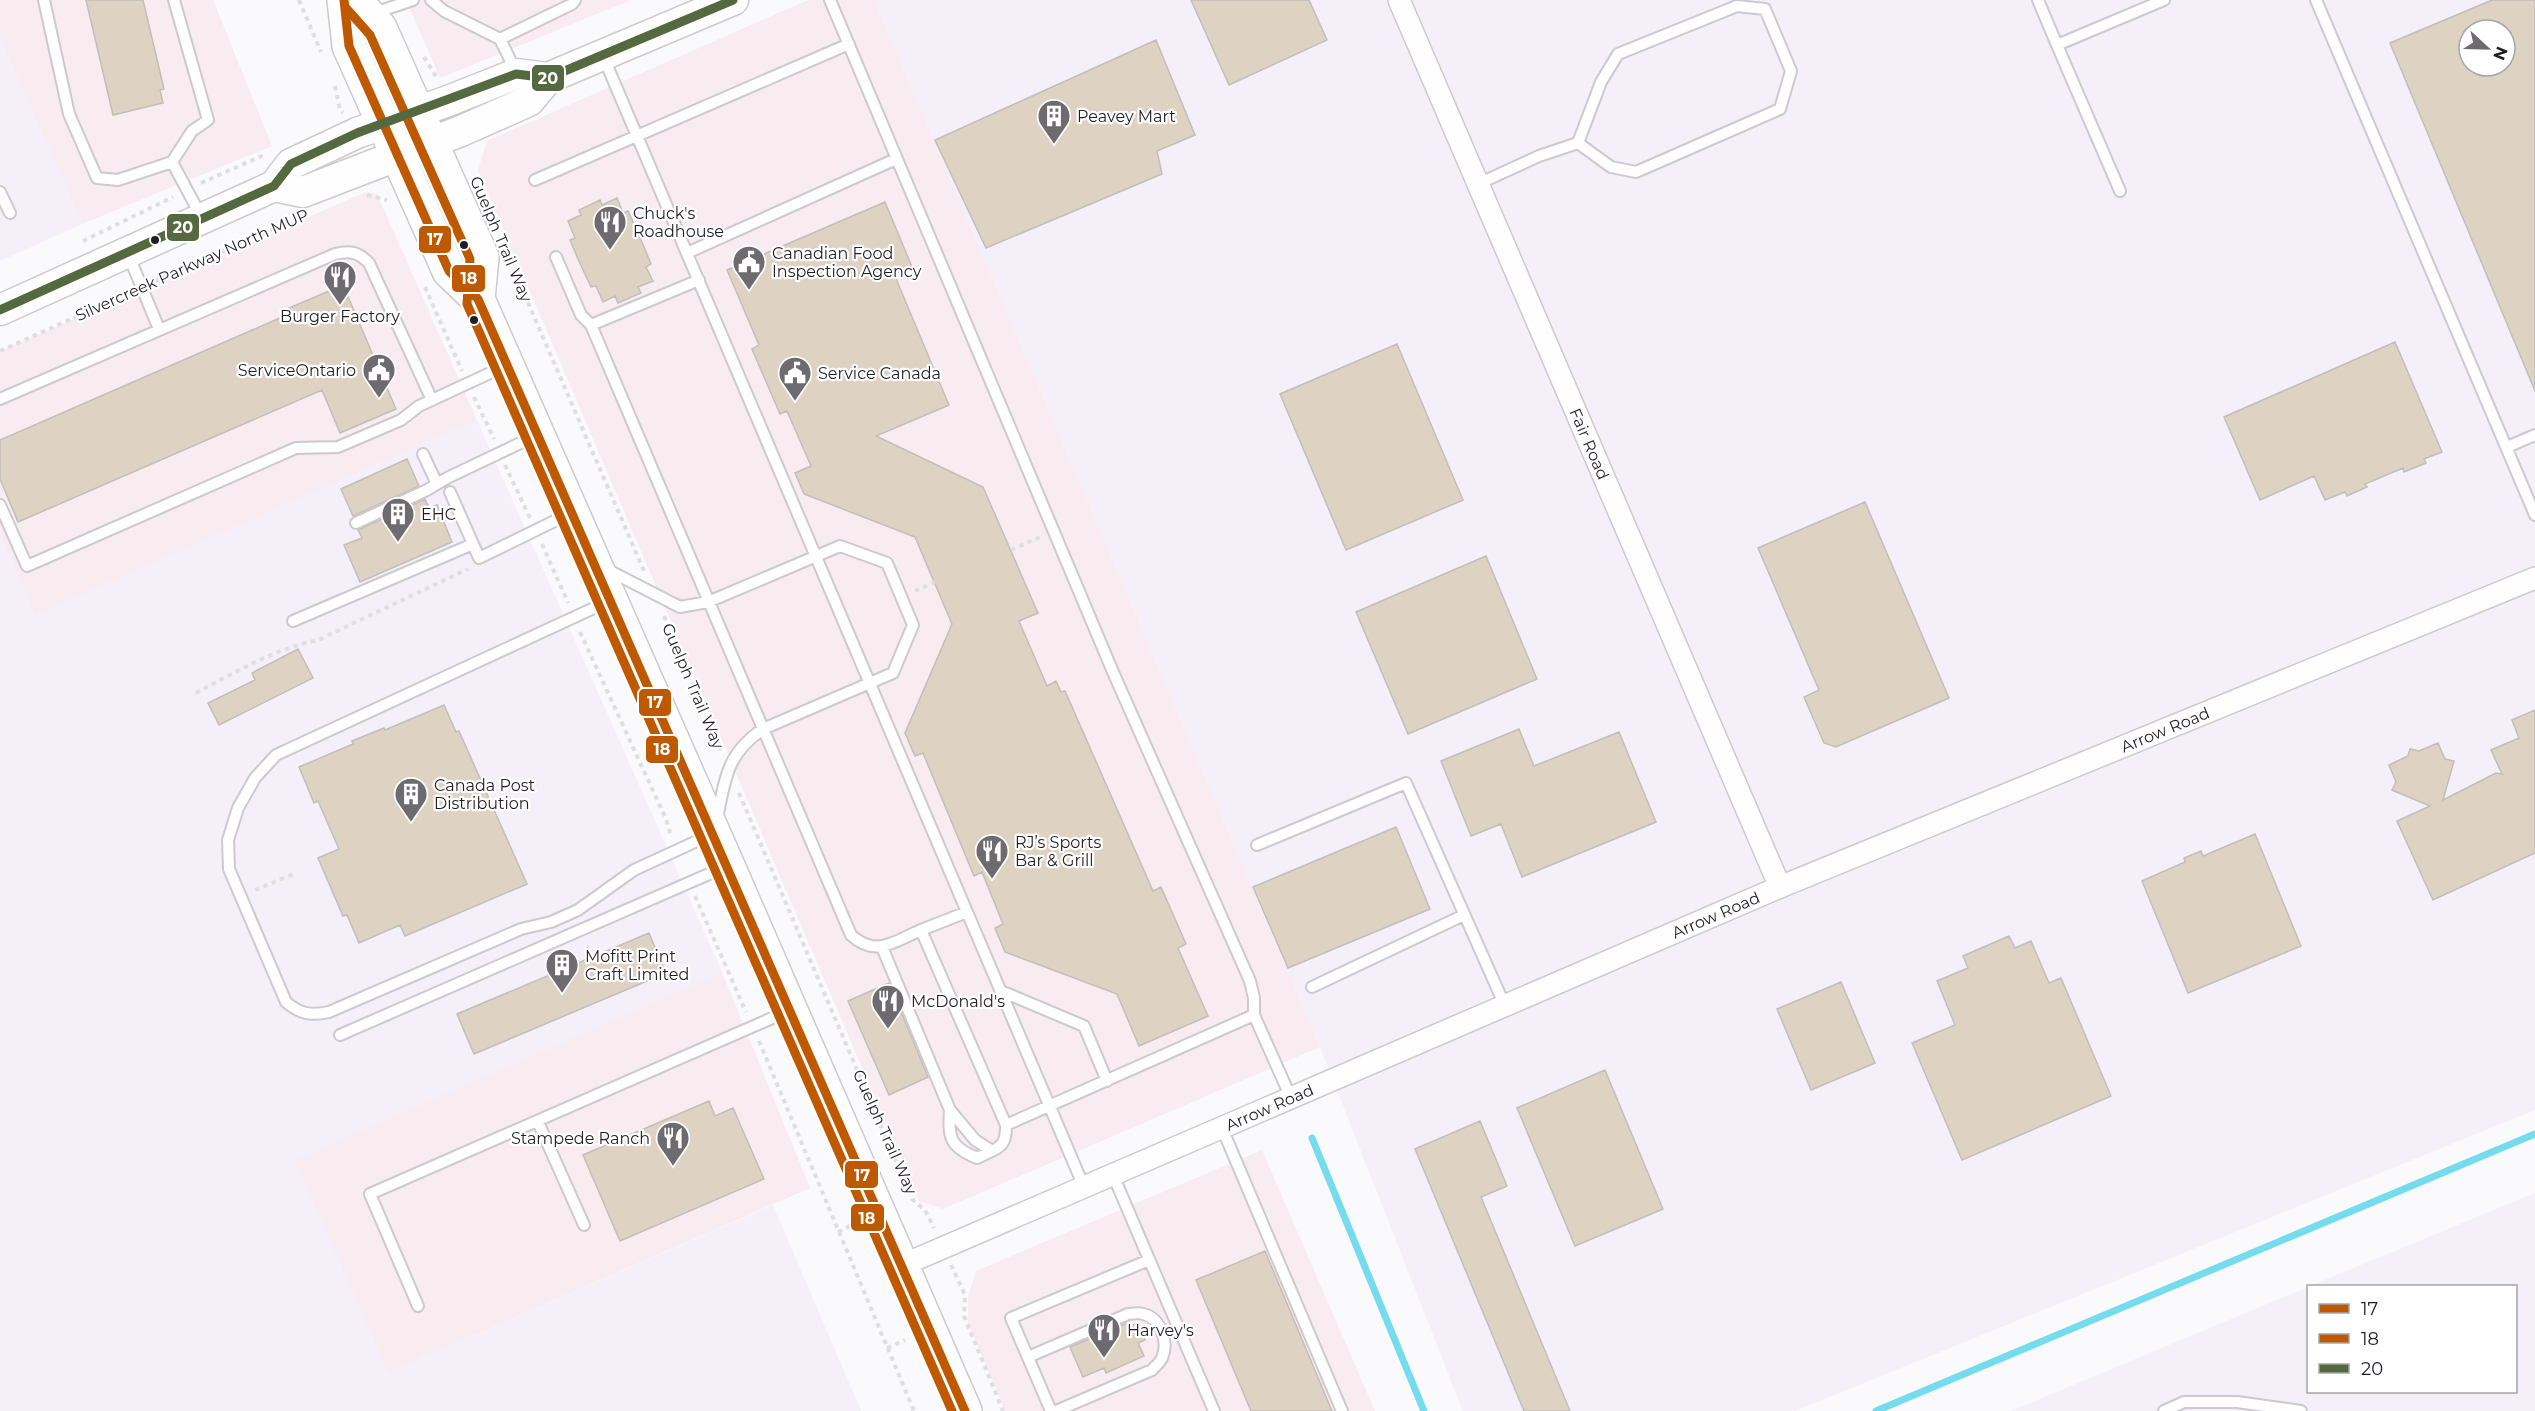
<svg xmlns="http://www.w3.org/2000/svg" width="2535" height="1411" font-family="Montserrat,sans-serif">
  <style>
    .commercial { fill: #f8ecf1 }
    .built { fill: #f4eff9; fill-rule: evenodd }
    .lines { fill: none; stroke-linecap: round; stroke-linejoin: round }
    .stream { stroke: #74dcec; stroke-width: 7 }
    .building { fill: #ded2c3; stroke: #c1bebc; stroke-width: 1.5; fill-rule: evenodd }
    .lane-casing { stroke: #cccace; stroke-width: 14 }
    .street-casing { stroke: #cccace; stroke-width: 24 }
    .secondary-casing { stroke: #cccace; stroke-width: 33 }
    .primary-casing { stroke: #cccace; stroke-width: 36 }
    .path { stroke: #dfdfdf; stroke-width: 4; stroke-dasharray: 4.5 4.5; stroke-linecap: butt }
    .lane { stroke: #fefefe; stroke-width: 10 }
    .street { stroke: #fefefe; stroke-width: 21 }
    .secondary { stroke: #fefefe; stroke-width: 30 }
    .primary { stroke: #fefefe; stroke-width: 33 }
    .bus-1-casing { stroke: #fff; stroke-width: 14 }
    .bus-2-casing { stroke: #fff; stroke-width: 14 }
    .bus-3-casing { stroke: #fff; stroke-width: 14 }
    .bus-1 { stroke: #bf5900; stroke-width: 9 }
    .bus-2 { stroke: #bf5900; stroke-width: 9 }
    .bus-3 { stroke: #556940; stroke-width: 9 }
    .bus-dot { fill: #211d25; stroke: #fff; stroke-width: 2 }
    .labels { text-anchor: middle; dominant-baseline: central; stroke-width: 4.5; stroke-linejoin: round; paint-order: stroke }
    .poi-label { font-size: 16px; fill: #211d25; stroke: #fff; text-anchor: start }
    .street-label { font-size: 16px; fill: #211d25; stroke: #fff }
    .line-badge { stroke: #fff; stroke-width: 2 }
    .badge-label { font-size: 16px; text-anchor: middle; font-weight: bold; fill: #fff }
  </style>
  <rect width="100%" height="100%" fill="#faf9fb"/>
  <path class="commercial" d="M0,0H213L272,146L82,224L0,39Z
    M406,0H631L440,78Z
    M808,0H874L1320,1047L943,1209L919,1201L478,170L487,141Z
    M366,192L377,194L477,420L35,616L0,534V351Z
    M722,972L810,1188L388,1373L294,1160Z
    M1262,1150L1375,1411H1005L968,1323V1296L976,1271Z"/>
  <path class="built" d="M874,0H2535V1110L1795,1411H1463L1320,1047ZM2469,30H2505V66H2469Z
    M0,39L82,224L0,261Z
    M477,420L722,972L295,1160L388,1373L773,1205L861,1411H0V534L35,615Z
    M2535,1193V1411H2011L2308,1287V1392H2516V1286H2310Z"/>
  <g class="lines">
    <path class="stream" d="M1312,1138L1424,1411
      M1876,1411L2535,1134"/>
  </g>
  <path class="building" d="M86,0H143L164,89L160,90L163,103L113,115Z
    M1191,0H1309L1327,40L1229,85Z
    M2492,0H2535V391L2390,43ZM2469,30H2505V66H2469Z
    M1156,40L1195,135L1157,151L1162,174L986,248L935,140Z
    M617,198L623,213L628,211L642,242L651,264L646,267L653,281L638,287L641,293L618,303L615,296L603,302L596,286L591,287L578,259L570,240L575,238L568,221L581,215L579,210L600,200L602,205Z
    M885,202L912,267L894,274L949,405L876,436L983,487L1038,613L1019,621L1047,686L1056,681L1061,692L1065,691L1153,891L1161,887L1186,944L1178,948L1208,1016L1139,1046L1117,994L1005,952L995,928L1003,924L982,872L974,876L923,753L915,756L905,733L952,624L915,537L804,494L795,473L811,466L787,411L780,414L752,349L759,345L727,270Z
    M343,285L396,409L340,433L322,390L18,522L0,479V440L289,314L287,309Z
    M2395,342L2442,452L2424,459L2426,463L2404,472L2403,468L2365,484L2367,487L2347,496L2345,492L2325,500L2314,476L2260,500L2224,417Z
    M1397,344L1463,500L1346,550L1280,394Z
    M407,459L419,486L353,516L341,489Z
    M425,499L429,508L437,505L452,542L360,582L344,545L362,538L358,530Z
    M1865,502L1949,698L1836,747L1824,743L1804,697L1819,690L1758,548Z
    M1486,556L1537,679L1408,734L1356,612Z
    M298,649L313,678L219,725L208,703L255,680L252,673Z
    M444,705L456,732L459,731L527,884L405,936L400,925L359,943L347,915L343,916L318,858L339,849L318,801L314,803L299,767L353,744L352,741L384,728L385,730Z
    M2535,710V853L2433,900L2397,821L2430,806L2392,790L2396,782L2389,765L2408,756L2410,749L2419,751L2438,743L2445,759L2454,761L2443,800L2496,773L2502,774L2491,750L2519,738L2512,720Z
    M1519,729L1534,766L1619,732L1656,822L1522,877L1501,824L1471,836L1441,761Z
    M1396,827L1430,909L1288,968L1253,887Z
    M2255,834L2301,946L2188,993L2142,881L2185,862L2184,858L2201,851L2203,856Z
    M649,933L666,973L474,1054L457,1014Z
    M2009,936L2015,948L2031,941L2049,983L2061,978L2111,1096L1962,1160L1912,1043L1955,1025L1937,981L1968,968L1963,956Z
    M1841,982L1875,1063L1811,1090L1777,1009Z
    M889,983L928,1077L889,1095L848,1001Z
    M1605,1070L1663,1209L1575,1246L1517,1108Z
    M709,1101L715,1116L733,1108L764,1179L620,1241L583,1155Z
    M1480,1121L1507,1186L1481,1197L1570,1411H1524L1415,1149Z
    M1265,1251L1332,1411H1251L1196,1280Z
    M1129,1322L1131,1326L1138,1323L1145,1340L1138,1343L1144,1356L1106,1373L1104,1368L1083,1377L1070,1347Z"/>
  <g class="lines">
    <g class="lane-casing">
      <path id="lane" d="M44,0L69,114L97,178L118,180L172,162L192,131L208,120L174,0
        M431,0L444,11L500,39L516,72
        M830,0L1113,672L1250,981L1254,998V1015L1291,1098
        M2038,0L2057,45L2164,0
        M2316,0L2535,515
        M374,13L413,0
        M500,39L572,4L575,0
        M2057,45L2120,191
        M603,56L1084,1187
        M172,162L201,216
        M535,180L849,44
        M1478,184L1539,156L1578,143L1601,82L1618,54L1737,6L1765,9L1791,71L1780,109L1636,172L1611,167L1578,143
        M0,192L10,213
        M687,253L896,159
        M128,254L159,329
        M556,257L581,315L591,325L851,935C876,958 895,941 921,930
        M591,325L699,280
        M0,399L335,254C350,250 358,252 369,263L432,400
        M2507,447L2535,435
        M423,454L437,484
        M450,492L473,544
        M0,505L27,566L296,448L338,447L401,420L419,406L503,367
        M356,523L427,490L447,478L535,436
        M606,569L680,607L708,602L840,546L887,563L913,625L893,673L763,729C726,754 725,780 717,819
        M607,602L276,755L255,778L238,808L228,840L229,869L286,1002C300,1014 311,1016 329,1012L521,929L551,922L578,910L634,870L710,835
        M293,621L473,544L479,558L569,514
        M1257,845L1406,783L1505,1006
        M967,912L921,930L1006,1125L1254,1015
        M882,947L950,1110L975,1140L992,1151C1005,1145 1006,1138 1006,1125
        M1312,987L1464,915
        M1001,991L1084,1026L1107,1081
        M340,1035L725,867
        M950,1110C948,1138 950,1147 977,1158L992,1151
        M538,1122L584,1225
        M1222,1128L1342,1411
        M1113,1175L1214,1411
        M418,1306L370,1194L786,1012
        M1028,1357L1128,1314C1132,1314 1139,1312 1143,1314C1161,1318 1169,1342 1162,1358C1160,1363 1155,1366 1152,1370L1056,1411
        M1051,1411L1011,1318L1149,1260
        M2164,1411L2184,1402H2237L2301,1411"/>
    </g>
    <g class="street-casing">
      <g id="street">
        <path id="s1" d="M1399,0L1780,887"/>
        <path id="s2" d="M903,1265L1780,887L2535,578"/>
      </g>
    </g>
    <g class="secondary-casing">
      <path id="secondary" d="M274,186L303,192L461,131L529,101L548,78
        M0,310L274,186L291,164L357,133L448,101L516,74L548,78L733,0"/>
    </g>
    <g class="primary-casing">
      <path id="primary" d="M344,0L349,46L442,255L449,271L478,299L728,866L965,1411
        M355,0L380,28L482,257L478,299"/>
    </g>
    <path class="path" d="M299,0L321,52
      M424,57L437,78
      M335,86L340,110L343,113
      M201,183L266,154
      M367,195L387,200
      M83,241L173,197
      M510,261L644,571
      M155,281L299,218
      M425,287L462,371
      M0,351L129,293
      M474,397L494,439
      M505,465L530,518
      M542,544L568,603
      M1011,550L1040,537
      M915,591L935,582
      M664,616L721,750
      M580,632L666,819L671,836
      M196,693C236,672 274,649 318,640L468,569
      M739,793L912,1199L925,1210L934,1228
      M255,890L296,873
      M695,896L746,1012
      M759,1041L914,1411
      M838,1232L854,1224
      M951,1265L965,1295L964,1316L1003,1411
      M887,1348L905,1340"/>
    <use href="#lane" class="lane"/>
    <use href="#street" class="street"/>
    <use href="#secondary" class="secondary"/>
    <use href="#primary" class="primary"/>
    <g class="bus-1-casing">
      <path id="bus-1" d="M344,0L349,46L449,271L478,299L965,1411"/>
    </g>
    <g class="bus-2-casing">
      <path id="bus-2" d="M346,8L370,35L470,259L467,304L952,1411"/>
    </g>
    <g class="bus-3-casing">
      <path id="bus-3" d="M0,310L274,186L291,164L357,133L516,74L548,78L733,0"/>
    </g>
    <use href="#bus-1" class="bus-1"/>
    <use href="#bus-2" class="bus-2"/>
    <use href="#bus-3" class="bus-3"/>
  </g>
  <defs>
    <g id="building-pin" transform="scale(1.725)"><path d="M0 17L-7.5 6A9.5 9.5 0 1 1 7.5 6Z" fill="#6d6a70" stroke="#fff"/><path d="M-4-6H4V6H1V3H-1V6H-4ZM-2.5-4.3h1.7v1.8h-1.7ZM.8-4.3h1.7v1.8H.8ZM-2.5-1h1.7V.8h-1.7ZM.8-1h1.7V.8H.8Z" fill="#fff"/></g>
    <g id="restaurant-pin" transform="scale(1.725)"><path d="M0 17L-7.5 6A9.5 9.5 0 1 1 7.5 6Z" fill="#6d6a70" stroke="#fff"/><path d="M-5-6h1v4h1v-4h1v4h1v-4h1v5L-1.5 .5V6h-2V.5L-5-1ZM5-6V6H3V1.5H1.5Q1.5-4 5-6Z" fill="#fff"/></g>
    <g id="civic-pin" transform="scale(1.725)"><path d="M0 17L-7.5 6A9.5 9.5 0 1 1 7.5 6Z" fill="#6d6a70" stroke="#fff"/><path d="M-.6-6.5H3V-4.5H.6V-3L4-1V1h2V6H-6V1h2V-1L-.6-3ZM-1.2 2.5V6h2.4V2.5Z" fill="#fff"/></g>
  </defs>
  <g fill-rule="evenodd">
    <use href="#building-pin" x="1054" y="116"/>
    <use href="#restaurant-pin" x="610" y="222"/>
    <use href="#civic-pin" x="749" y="262"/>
    <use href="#restaurant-pin" x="340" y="277"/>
    <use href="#civic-pin" x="379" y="370"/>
    <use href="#civic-pin" x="795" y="373"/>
    <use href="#building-pin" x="398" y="514"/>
    <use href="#building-pin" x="411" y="794"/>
    <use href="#restaurant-pin" x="992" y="851"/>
    <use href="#building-pin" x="562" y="965"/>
    <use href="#restaurant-pin" x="888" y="1001"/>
    <use href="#restaurant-pin" x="673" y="1138"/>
    <use href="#restaurant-pin" x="1104" y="1330"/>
  </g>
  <g class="bus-dot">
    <circle cx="155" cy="240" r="5"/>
    <circle cx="464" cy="245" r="5"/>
    <circle cx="474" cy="320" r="5"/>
  </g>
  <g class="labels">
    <g class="poi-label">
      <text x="1077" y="116">Peavey Mart</text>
      <text x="633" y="213">Chuck's<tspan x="633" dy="18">Roadhouse</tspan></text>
      <text x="772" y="253">Canadian Food<tspan x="772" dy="18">Inspection Agency</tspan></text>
      <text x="340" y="316" text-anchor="middle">Burger Factory</text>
      <text x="356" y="370" text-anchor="end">ServiceOntario</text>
      <text x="818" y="373">Service Canada</text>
      <text x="421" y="514">EHC</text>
      <text x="434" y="785">Canada Post<tspan x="434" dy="18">Distribution</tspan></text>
      <text x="1015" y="842">RJ’s Sports<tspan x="1015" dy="18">Bar &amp; Grill</tspan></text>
      <text x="585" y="956">Mofitt Print<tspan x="585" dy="18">Craft Limited</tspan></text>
      <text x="911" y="1001">McDonald's</text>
      <text x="650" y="1138" text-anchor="end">Stampede Ranch</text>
      <text x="1127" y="1330">Harvey's</text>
    </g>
    <g class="street-label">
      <text transform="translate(501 239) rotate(67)">Guelph Trail Way</text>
      <text transform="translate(192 265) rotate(-24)">Silvercreek Parkway North MUP</text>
      <text stroke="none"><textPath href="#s1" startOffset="483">Fair Road</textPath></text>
      <text transform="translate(693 686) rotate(67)">Guelph Trail Way</text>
      <text stroke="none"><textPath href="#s2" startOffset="1371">Arrow Road</textPath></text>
      <text stroke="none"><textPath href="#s2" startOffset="885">Arrow Road</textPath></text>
      <text stroke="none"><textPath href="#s2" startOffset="399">Arrow Road</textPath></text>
      <text transform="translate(885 1132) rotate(66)">Guelph Trail Way</text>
    </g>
  </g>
  <g class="line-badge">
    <rect x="531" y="64" width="34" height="28" rx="6" fill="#556940"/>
    <rect x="166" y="213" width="34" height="29" rx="6" fill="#556940"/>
    <rect x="418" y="225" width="34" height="29" rx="6" fill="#bf5900"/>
    <rect x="451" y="264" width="35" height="29" rx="6" fill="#bf5900"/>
    <rect x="638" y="688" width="34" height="29" rx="6" fill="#bf5900"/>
    <rect x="645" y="735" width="34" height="29" rx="6" fill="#bf5900"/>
    <rect x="844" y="1160" width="35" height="29" rx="6" fill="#bf5900"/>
    <rect x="850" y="1203" width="35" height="29" rx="6" fill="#bf5900"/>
  </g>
  <g class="badge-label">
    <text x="548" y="84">20</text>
    <text x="183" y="233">20</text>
    <text x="435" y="245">17</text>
    <text x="469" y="284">18</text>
    <text x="655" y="708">17</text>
    <text x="662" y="755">18</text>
    <text x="862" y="1181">17</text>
    <text x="867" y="1224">18</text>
  </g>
  <rect x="2307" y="1285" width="210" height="108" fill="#ffffff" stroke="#a6a5a8" stroke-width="1.5"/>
  <rect x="2319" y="1304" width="30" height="9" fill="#bf5900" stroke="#a6a5a8" stroke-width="1.5"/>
  <text x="2361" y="1315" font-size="18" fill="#211d25">17</text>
  <rect x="2319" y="1334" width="30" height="9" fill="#bf5900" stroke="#a6a5a8" stroke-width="1.5"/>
  <text x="2361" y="1345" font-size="18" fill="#211d25">18</text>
  <rect x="2319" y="1364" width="30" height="9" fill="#556940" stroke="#a6a5a8" stroke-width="1.5"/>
  <text x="2361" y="1375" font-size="18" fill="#211d25">20</text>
  <g transform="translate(2487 48) rotate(112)"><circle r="28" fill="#ffffff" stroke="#a6a5a8" stroke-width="1.5"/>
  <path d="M0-4.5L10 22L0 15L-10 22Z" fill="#6d6a70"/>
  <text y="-9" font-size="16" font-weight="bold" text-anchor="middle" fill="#211d25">N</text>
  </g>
</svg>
